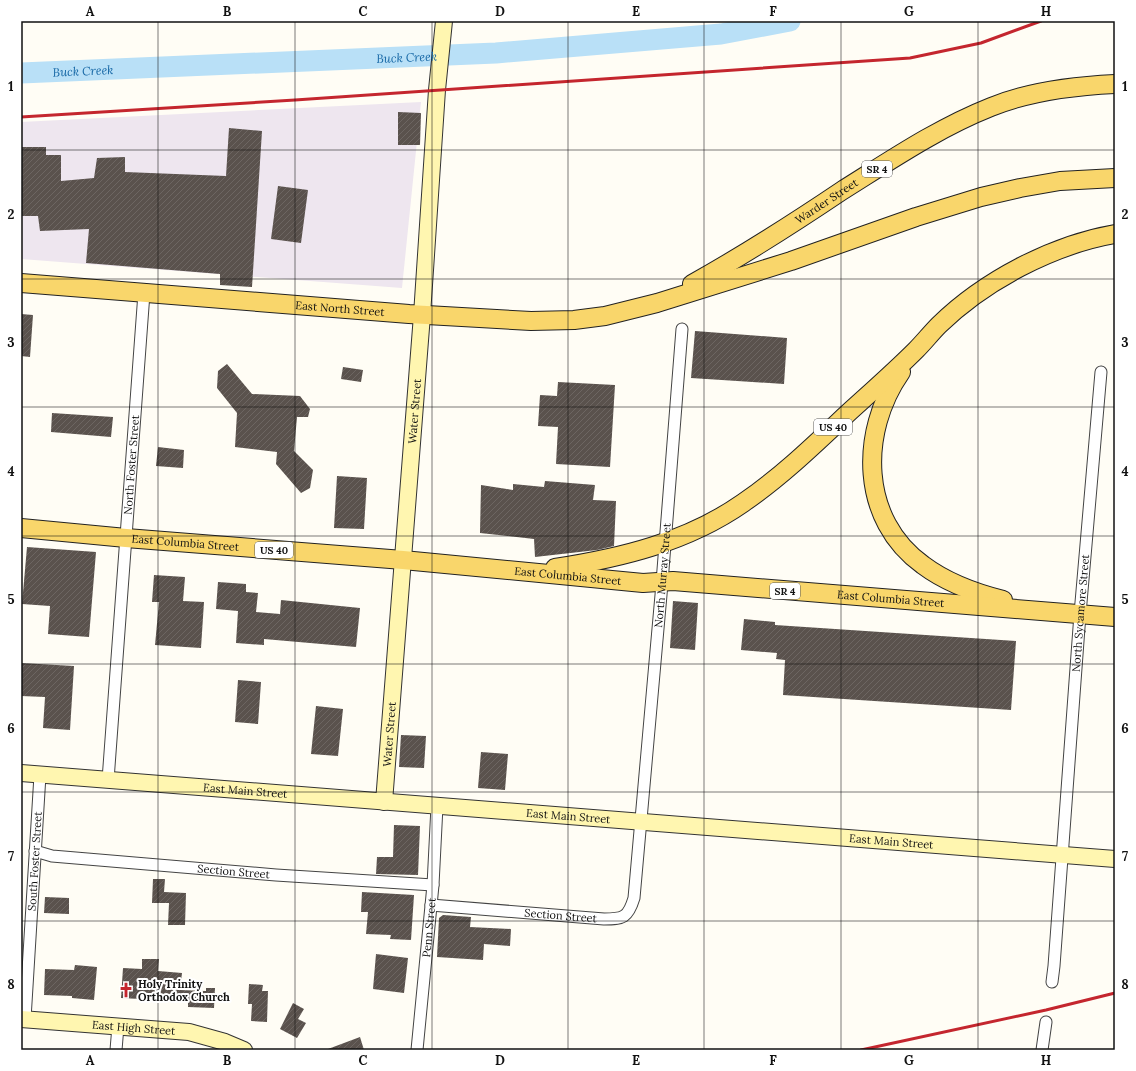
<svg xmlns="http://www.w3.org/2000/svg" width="1136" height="1071" font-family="Lora,serif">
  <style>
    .industrial { fill: #eee6ef }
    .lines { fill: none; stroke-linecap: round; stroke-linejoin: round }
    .river { stroke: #b9e0f7; stroke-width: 21 }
    .building { fill: url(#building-hatch) }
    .street-casing { stroke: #444; stroke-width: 13 }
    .secondary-casing { stroke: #333; stroke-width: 18 }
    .primary-casing { stroke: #222; stroke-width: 20 }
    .street { stroke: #fff; stroke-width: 11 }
    .secondary { stroke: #fff6b0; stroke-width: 16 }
    .primary { stroke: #f9d66b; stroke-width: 18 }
    .rail { stroke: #c4262e; stroke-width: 3 }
    .grid { fill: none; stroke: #111; stroke-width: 1; stroke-opacity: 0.55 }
    .labels { text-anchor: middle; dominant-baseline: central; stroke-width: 4; stroke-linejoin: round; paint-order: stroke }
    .shield { fill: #fff; stroke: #585858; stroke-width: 1 }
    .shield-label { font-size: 10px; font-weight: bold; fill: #111 }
    .street-label { font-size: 11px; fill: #111; stroke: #fff }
    .poi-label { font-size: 11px; font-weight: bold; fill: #111; stroke: #fff; text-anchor: start }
    .water-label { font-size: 12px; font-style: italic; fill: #1768a6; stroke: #fff }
    .neatline { fill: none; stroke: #111; stroke-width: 1.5 }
    .grid-label { font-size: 13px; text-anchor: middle; font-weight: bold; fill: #111 }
  </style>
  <defs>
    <pattern id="building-hatch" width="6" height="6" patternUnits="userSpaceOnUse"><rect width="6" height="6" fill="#5a524d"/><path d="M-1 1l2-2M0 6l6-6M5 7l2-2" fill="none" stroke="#6d6662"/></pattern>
  </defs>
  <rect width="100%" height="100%" fill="#fffdf5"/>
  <path class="industrial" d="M421,102L402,288L21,259V122Z"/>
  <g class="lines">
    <path class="river" id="s1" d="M21,73L496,53L721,34L790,21"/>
  </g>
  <path class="building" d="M398,112L421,113L420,145H398Z
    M229,128L262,131L252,287L220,285V274L86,263L89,229L40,231L38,216H21V147H46V155H61V181L94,178L97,158L125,157V172L226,176Z
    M278,186L308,190L301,243L271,239Z
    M21,314L33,315L30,357L21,356Z
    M695,331L787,338L784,384L691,378Z
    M227,364L252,394L300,396L310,409L308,417H297L294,451L313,470L310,488L301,493L276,464L277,452L235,447L237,413L217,388L218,371Z
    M343,367L363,370L361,382L341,379Z
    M558,382L615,385L610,467L556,464L558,427L538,426L540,395L557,396Z
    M52,413L113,417L111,437L51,432Z
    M158,447L184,450L183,468L156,466Z
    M337,476L367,478L364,529L334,528Z
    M545,481L595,485L593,500L616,501L614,546L597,550L535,557L534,539L480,533L481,485L513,490V484L544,487Z
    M27,547L96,552L89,637L48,634L50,606L22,604Z
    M154,575L185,577L183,601L204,602L201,648L155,645L159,602H152Z
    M218,582L246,584V592L258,593L256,612L280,614L281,600L360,608L356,647L264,639V645L236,643L238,611L216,609Z
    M673,601L698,603L695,650L670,648Z
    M744,619L775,622V625L1016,641L1011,710L783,695L785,660L776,659L777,653L741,650Z
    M21,663L74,666L70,730L43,728L45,697L21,696Z
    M238,680L261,682L258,724L235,722Z
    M316,706L343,709L338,756L311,754Z
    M401,735L426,736L424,768L399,767Z
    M481,752L508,754L505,790L478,788Z
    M394,825L420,826L418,875L376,874L377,857H393Z
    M153,879H165L164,892L186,893L185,925H168L169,903H152Z
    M362,892L414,895L411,940L390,939L391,935L366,934L368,912H361Z
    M45,897L69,898V914L44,913Z
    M443,915L471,917L470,927L511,929L510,946L484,944L483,960L437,957L439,918Z
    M376,954L408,958L404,993L373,989Z
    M142,959H159L158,971L182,973L180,990L206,991V988H215L214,1008L188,1007V1001L160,998V995L140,994V999L121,998L123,968L142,969Z
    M75,965L97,967L94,1000L72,998V996L44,995L45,969L74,970Z
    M249,984L263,985L262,991H268L267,1022L251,1021L252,1004H248Z
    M293,1003L304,1009L298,1019L306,1023L297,1038L280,1029Z
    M360,1037L364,1050H328V1049Z"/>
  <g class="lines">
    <g class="street-casing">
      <g id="street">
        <path id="s2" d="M108,780L144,293"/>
        <path id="s3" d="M35,851L52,856L276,875L433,885"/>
        <path id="s4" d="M431,905L604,919C623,919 628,918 634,898L661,595L682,329"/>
        <path id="s5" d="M1052,982L1054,966L1080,614L1101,372"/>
        <path id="s6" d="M25,1019L40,775"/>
        <path d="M116,1050L118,1026"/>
        <path id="s7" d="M417,1050L433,885L437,806"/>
        <path d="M1042,1050L1046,1022"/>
      </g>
    </g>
    <g class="secondary-casing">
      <g id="secondary">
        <path id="s8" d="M21,773L1115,859"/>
        <path id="s9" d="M384,802L422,315L437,90L444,21"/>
        <path id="s10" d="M21,1019L189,1032L225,1042L244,1050"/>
      </g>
    </g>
    <g class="primary-casing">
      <g id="primary">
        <path id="s11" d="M21,283L409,314L531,321L574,320L605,316L657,303L791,261L916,217L981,197L1020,188L1060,181L1115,178"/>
        <path id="s12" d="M692,284C744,255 794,223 843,190C891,160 938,128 991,107C1030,91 1073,86 1115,84"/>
        <path d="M901,372C859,432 860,520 923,565C947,583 975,593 1003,600"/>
        <path id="s13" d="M21,528L126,538L403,560L643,583L673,581L1115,617"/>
        <path d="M555,568C621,558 687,542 743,503C781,477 814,445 847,414C870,393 894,372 916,350C924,342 931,333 939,325C984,281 1052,245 1115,234"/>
      </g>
    </g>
    <use href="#street" class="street"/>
    <use href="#secondary" class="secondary"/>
    <use href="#primary" class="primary"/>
    <path class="rail" d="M21,117L295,100L910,58L981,43L1041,21
      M861,1050L1046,1010L1115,993"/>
  </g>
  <path class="grid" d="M158,21V1050M295,21V1050M432,21V1050M568,21V1050M704,21V1050M841,21V1050M978,21V1050M21,150H1115M21,279H1115M21,407H1115M21,536H1115M21,664H1115M21,792H1115M21,921H1115"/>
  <defs>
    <g id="church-bare" transform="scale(1.2)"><path d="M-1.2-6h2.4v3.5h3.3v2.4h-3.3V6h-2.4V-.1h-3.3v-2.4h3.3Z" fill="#c4262e" stroke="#fff" stroke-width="2.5" paint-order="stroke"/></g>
  </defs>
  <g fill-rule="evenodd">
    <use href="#church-bare" x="126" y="990"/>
  </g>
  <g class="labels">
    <g class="shield">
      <rect x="862" y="161" width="30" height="16" rx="3"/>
      <rect x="814" y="419" width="38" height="16" rx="3"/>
      <rect x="255" y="542" width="38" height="16" rx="3"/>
      <rect x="770" y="583" width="30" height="16" rx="3"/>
    </g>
    <g class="shield-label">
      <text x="877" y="169">SR 4</text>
      <text x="833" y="427">US 40</text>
      <text x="274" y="550">US 40</text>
      <text x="785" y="591">SR 4</text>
    </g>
    <g class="street-label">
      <text stroke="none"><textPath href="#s12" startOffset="158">Warder Street</textPath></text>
      <text stroke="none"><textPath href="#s11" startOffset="320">East North Street</textPath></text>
      <text stroke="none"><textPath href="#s9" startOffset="392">Water Street</textPath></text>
      <text stroke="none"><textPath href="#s2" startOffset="316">North Foster Street</textPath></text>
      <text stroke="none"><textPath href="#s13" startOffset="165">East Columbia Street</textPath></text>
      <text stroke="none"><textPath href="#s4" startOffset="539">North Murray Street</textPath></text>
      <text stroke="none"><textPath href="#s13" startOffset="549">East Columbia Street</textPath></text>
      <text stroke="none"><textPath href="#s13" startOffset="873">East Columbia Street</textPath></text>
      <text stroke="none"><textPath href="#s5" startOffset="370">North Sycamore Street</textPath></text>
      <text stroke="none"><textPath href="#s9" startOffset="68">Water Street</textPath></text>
      <text stroke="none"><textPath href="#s8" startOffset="225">East Main Street</textPath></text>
      <text stroke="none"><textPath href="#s8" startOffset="549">East Main Street</textPath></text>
      <text stroke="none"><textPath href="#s8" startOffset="873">East Main Street</textPath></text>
      <text stroke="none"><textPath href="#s6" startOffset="158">South Foster Street</textPath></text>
      <text stroke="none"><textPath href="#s3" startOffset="200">Section Street</textPath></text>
      <text stroke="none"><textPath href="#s4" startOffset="130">Section Street</textPath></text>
      <text stroke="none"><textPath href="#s7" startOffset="123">Penn Street</textPath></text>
      <text stroke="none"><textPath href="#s10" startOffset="113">East High Street</textPath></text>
    </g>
    <g class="poi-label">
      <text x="138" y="984">Holy Trinity<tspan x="138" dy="13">Orthodox Church</tspan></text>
    </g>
    <g class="water-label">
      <text stroke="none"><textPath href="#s1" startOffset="386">Buck Creek</textPath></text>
      <text stroke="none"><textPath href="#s1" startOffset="62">Buck Creek</textPath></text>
    </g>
  </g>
  <rect width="1136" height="1071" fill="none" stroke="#ffffff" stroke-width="44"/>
  <rect x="22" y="22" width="1092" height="1027" class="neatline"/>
  <g class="grid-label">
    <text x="90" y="16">A</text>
    <text x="227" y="16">B</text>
    <text x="363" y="16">C</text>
    <text x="500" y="16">D</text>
    <text x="636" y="16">E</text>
    <text x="773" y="16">F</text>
    <text x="909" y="16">G</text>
    <text x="1046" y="16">H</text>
    <text x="11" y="91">1</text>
    <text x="1125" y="91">1</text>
    <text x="11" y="219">2</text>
    <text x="1125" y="219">2</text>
    <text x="11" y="347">3</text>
    <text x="1125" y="347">3</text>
    <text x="11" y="476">4</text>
    <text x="1125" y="476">4</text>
    <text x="11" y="604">5</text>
    <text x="1125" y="604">5</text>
    <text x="11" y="733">6</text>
    <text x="1125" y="733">6</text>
    <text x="11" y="861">7</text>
    <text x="1125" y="861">7</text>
    <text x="11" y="989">8</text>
    <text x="1125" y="989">8</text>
    <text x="90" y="1065">A</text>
    <text x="227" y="1065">B</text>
    <text x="363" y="1065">C</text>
    <text x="500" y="1065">D</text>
    <text x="636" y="1065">E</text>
    <text x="773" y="1065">F</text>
    <text x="909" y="1065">G</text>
    <text x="1046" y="1065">H</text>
  </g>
</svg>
